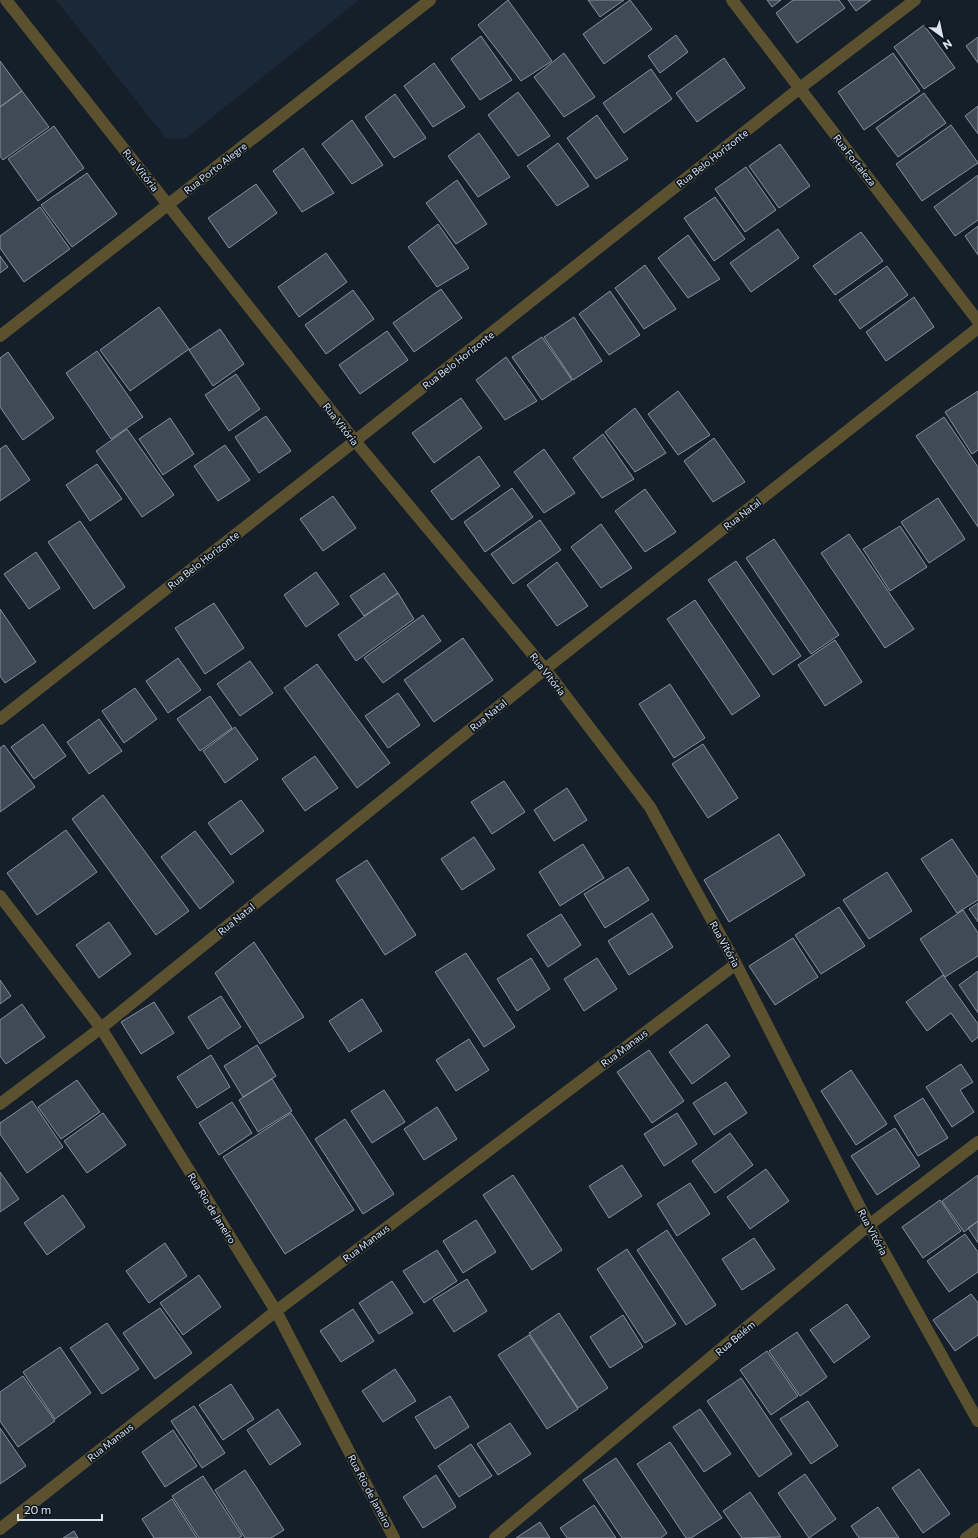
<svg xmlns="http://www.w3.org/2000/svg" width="978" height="1538" font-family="Commissioner,sans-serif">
<rect width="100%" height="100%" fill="#151f2a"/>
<path fill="#1a2838" d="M56,0H359L185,139L166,138Z"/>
<path fill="#3f4a56" stroke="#84919e" d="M508,0L552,61L521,81L478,25Z
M588,0H624L600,17Z
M630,0L652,29L604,64L583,34Z
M767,0H781L772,7Z
M793,0H839L845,8L797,43L776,13Z
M848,0H871L856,11Z
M924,25L955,68L924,89L894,47Z
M676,35L688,52L660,73L648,56Z
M481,36L512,80L480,100L451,59Z
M978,37V63L966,46Z
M564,53L595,97L564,117L534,77Z
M893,53L920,91L864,130L838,92Z
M724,58L745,88L697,122L676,93Z
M0,61L22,91L0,107Z
M434,63L465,107L433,127L404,86Z
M651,69L672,99L624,133L603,103Z
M22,91L49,127L3,160L0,156V107Z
M518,92L550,136L518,156L488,115Z
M924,93L946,123L898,157L876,128Z
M395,94L426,138L394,158L365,117Z
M978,106V134L965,116Z
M597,115L628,159L596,179L567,138Z
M352,120L383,165L352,184L322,144Z
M951,125L978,163L922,201L896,164Z
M54,126L84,168L38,201L8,159Z
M479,133L510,177L478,197L448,156Z
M558,143L589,186L557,206L527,166Z
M780,144L810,186L779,208L749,166Z
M303,148L334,193L302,212L273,171Z
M746,167L776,210L745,232L715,189Z
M87,173L117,214L72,247L41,205Z
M978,175V220L955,236L934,207Z
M457,180L487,224L456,244L426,203Z
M256,184L277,213L229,248L208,218Z
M715,197L745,239L714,261L684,218Z
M40,207L70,249L24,282L0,248V236Z
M438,224L469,268L437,287L408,247Z
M978,226V255L965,236Z
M778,229L799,258L751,292L730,263Z
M861,232L883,261L835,295L813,266Z
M688,235L720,279L688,298L658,258Z
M326,253L347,282L299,317L278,287Z
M0,256L8,267L0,273Z
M645,265L676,309L644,329L615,288Z
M887,266L908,295L860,329L839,300Z
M441,289L462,318L414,352L393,323Z
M353,290L374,319L326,354L305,325Z
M610,291L640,335L609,355L579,314Z
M914,297L934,327L886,361L866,332Z
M159,307L189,349L130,391L100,350Z
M574,317L602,361L573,380L544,337Z
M220,329L244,364L213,386L189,350Z
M387,331L408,360L360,394L339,365Z
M542,337L572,380L542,400L512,357Z
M97,351L143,417L111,439L66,373Z
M8,352L54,418L23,440L0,407V358Z
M506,357L537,401L505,420L476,380Z
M236,374L260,409L229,431L205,395Z
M678,391L710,435L678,455L648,414Z
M978,391V450L972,454L945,412Z
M461,398L482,428L434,463L412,433Z
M635,408L666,453L635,472L605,432Z
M266,416L291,451L259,473L235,437Z
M944,417L978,467V527L916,436Z
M170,418L194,454L163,475L139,439Z
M127,429L174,495L142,517L96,451Z
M603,434L634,479L602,498L573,458Z
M714,438L745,482L713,502L684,461Z
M6,445L30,480L0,501V449Z
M225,445L250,480L218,501L194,466Z
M544,449L575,493L544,513L514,472Z
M479,456L500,486L452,520L431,491Z
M97,464L122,499L90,521L66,485Z
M512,488L533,517L485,552L464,522Z
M645,489L676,532L645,552L615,511Z
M333,496L356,528L323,551L300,519Z
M938,498L965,539L929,563L901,522Z
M540,520L561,550L513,584L491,554Z
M80,521L125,587L94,609L48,542Z
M601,524L632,568L601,588L571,547Z
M900,526L927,567L890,591L863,549Z
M849,534L914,629L885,648L821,553Z
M774,539L839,635L811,654L746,558Z
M36,552L60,588L29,609L4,574Z
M736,561L801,656L773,675L708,580Z
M557,562L588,606L557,626L527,585Z
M316,572L339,604L306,627L284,595Z
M384,573L398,593L364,616L350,596Z
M398,593L414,619L356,661L338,635Z
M695,600L760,696L732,715L667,619Z
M214,603L244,648L205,674L175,628Z
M0,609L36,662L5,683L0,676Z
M423,615L441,641L383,683L364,658Z
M463,638L493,680L434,722L404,680Z
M835,640L862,682L825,706L798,665Z
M178,658L201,690L168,713L146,681Z
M250,661L273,693L240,716L217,684Z
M317,664L390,763L357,788L284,688Z
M670,684L705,738L674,758L639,704Z
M135,688L157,719L124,743L102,711Z
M398,693L420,725L388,748L365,716Z
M210,696L232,728L200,751L177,719Z
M99,719L122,751L89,774L67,742Z
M43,724L66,756L34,779L11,747Z
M235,727L258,759L225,783L203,751Z
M703,744L738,798L708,818L672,764Z
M4,745L35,787L0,812V748Z
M315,756L338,788L305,811L282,779Z
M504,781L525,812L492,834L471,802Z
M567,788L587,820L554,841L534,810Z
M103,795L189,911L156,935L72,819Z
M241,800L264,831L231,855L208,823Z
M66,830L97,872L37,915L7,873Z
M195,831L234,882L200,909L161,857Z
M779,834L805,875L729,922L704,880Z
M474,837L495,869L462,890L441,859Z
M952,839L978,878V900L957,913L921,859Z
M583,844L604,878L560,906L539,872Z
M367,860L416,935L385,955L336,880Z
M628,867L649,900L605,928L584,894Z
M887,872L912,911L869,939L843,900Z
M978,903V922L969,909Z
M839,907L865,946L821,974L795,935Z
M963,910L978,933V956L945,977L920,939Z
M652,913L673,947L629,975L608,941Z
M561,914L581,945L548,967L527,935Z
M109,922L131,954L99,978L76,945Z
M793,938L818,977L775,1005L749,966Z
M254,942L304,1017L260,1044L215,973Z
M466,953L515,1027L484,1047L435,972Z
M531,958L550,989L517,1011L497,979Z
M597,958L617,989L584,1011L564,979Z
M978,971V1013L959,985Z
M943,975L978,1024V1037L972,1042L951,1013L927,1031L906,1002Z
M0,980L11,996L0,1004Z
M221,996L241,1027L208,1049L188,1017Z
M362,999L382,1031L349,1052L329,1021Z
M154,1002L174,1033L141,1054L121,1022Z
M22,1004L45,1037L6,1064L0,1056V1020Z
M707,1024L730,1056L692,1084L669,1052Z
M469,1039L489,1070L456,1091L436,1060Z
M257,1045L276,1076L243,1097L224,1066Z
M649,1050L684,1101L652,1123L617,1072Z
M211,1055L230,1087L197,1108L177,1077Z
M961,1064L973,1082L960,1090L974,1112L952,1127L926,1087Z
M851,1070L887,1124L856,1145L821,1091Z
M272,1079L292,1111L258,1132L239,1100Z
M77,1080L100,1112L61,1139L38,1107Z
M726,1082L747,1113L714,1135L693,1103Z
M384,1090L405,1122L372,1143L351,1111Z
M923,1098L948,1138L918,1156L894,1116Z
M32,1101L63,1147L27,1173L0,1134V1123Z
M232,1102L252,1133L219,1155L199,1123Z
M437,1107L457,1139L424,1160L404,1129Z
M103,1113L126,1145L87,1173L64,1141Z
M291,1113L354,1210L285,1254L223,1157Z
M677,1113L697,1144L664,1166L644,1134Z
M345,1119L394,1194L363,1214L315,1139Z
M895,1128L920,1166L877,1195L851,1156Z
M730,1133L753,1165L715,1193L692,1161Z
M622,1165L642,1196L609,1218L589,1186Z
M766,1169L789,1201L750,1229L727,1197Z
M0,1172L19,1199L0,1212Z
M513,1175L562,1250L532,1270L483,1195Z
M978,1175V1221L964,1232L942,1201Z
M690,1183L710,1214L677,1236L657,1204Z
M63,1195L85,1227L47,1255L24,1223Z
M940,1200L961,1231L923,1258L902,1227Z
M476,1220L496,1252L463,1273L443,1241Z
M978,1221V1243L968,1228Z
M667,1230L716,1305L686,1325L637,1250Z
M965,1234L978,1252V1272L949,1292L927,1261Z
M754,1238L775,1269L742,1290L722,1259Z
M165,1243L187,1276L149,1303L126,1271Z
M627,1249L676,1324L645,1343L597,1269Z
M437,1250L457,1281L424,1303L403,1271Z
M199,1275L221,1307L183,1335L160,1303Z
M467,1279L487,1311L454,1332L433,1300Z
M392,1281L413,1313L379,1334L359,1303Z
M971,1294L978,1303V1335L955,1351L933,1320Z
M847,1304L870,1337L834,1363L810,1330Z
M160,1308L192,1353L155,1379L123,1333Z
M353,1309L374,1341L341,1362L320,1331Z
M559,1313L608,1388L578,1408L529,1333Z
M623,1315L643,1347L610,1368L590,1337Z
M107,1323L139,1369L102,1394L70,1348Z
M797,1332L827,1377L800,1396L769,1351Z
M529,1335L578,1409L547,1429L498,1355Z
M60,1347L91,1393L55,1419L23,1372Z
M767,1351L798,1396L771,1415L740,1370Z
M395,1369L416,1401L383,1422L362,1391Z
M23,1376L55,1421L18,1447L0,1421V1392Z
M741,1378L792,1454L759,1477L707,1401Z
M231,1384L254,1419L223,1440L199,1405Z
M450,1396L469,1427L435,1449L415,1417Z
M808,1401L838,1446L811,1464L780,1419Z
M194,1406L225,1453L202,1468L171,1421Z
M278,1409L301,1444L270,1465L247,1430Z
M700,1409L731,1454L704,1472L673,1427Z
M510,1423L531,1454L498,1475L477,1444Z
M0,1428L26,1466L0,1484Z
M173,1430L197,1466L165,1487L142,1452Z
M670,1442L722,1518L691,1538H686L637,1464Z
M471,1444L492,1476L459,1497L438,1466Z
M616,1458L667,1533L661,1538H622L583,1480Z
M919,1469L950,1514L923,1533L892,1488Z
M245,1470L284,1530L271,1538H245L215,1490Z
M805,1474L836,1519L809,1538L778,1493Z
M436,1475L456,1507L423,1528L403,1497Z
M203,1476L242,1536L239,1538H199L172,1496Z
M750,1492L781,1537L742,1538L723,1511Z
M172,1499L197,1538H154L142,1519Z
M594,1505L616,1538H567L560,1528Z
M878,1507L899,1538H859L851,1526Z
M540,1522L550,1538H516Z
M74,1531L78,1538H63Z"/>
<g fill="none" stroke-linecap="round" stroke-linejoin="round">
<path stroke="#5c512f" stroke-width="12" d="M6,0L355,441L545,669L650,807L736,964L869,1225L978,1421
M732,0L978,321
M0,336L430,0
M0,719L355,441L800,88L915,0
M0,896L101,1028L276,1311L394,1538
M0,1104L101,1028L545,669L978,328
M0,1529L276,1311L736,964
M495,1538L869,1225L978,1142
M966,1538L978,1529"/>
</g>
<g text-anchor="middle" stroke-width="3.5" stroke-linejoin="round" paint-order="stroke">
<g font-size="10" fill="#dde3eb" stroke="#0c1620">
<text transform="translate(712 158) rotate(-38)" y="4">Rua Belo Horizonte</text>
<text transform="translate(855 160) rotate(52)" y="4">Rua Fortaleza</text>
<text transform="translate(215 168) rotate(-38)" y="4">Rua Porto Alegre</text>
<text transform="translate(141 170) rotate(52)" y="4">Rua Vitória</text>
<text transform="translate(458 360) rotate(-38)" y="4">Rua Belo Horizonte</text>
<text transform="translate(341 424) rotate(52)" y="4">Rua Vitória</text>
<text transform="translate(742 514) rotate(-38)" y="4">Rua Natal</text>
<text transform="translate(203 560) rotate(-38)" y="4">Rua Belo Horizonte</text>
<text transform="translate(548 674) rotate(52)" y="4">Rua Vitória</text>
<text transform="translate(488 715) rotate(-39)" y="4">Rua Natal</text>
<text transform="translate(236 919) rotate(-39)" y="4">Rua Natal</text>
<text transform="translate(725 944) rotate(61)" y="4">Rua Vitória</text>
<text transform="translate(624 1048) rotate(-37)" y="4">Rua Manaus</text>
<text transform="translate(212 1208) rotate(58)" y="4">Rua Rio de Janeiro</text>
<text transform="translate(873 1232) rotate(62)" y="4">Rua Vitória</text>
<text transform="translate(366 1243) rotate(-37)" y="4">Rua Manaus</text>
<text transform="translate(735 1338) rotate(-40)" y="4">Rua Belém</text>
<text transform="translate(110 1442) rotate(-38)" y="4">Rua Manaus</text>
<text transform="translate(370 1491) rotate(62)" y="4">Rua Rio de Janeiro</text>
</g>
</g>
<g transform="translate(942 36) rotate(147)" stroke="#0c1620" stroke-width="3" paint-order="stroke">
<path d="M0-3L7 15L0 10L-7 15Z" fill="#dde3eb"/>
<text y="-6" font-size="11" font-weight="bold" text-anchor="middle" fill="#dde3eb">N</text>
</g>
<path d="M18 1514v6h84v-6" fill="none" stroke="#dde3eb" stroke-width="2"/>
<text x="24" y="1514" font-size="12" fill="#dde3eb" stroke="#0c1620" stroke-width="3" paint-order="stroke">20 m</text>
</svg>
